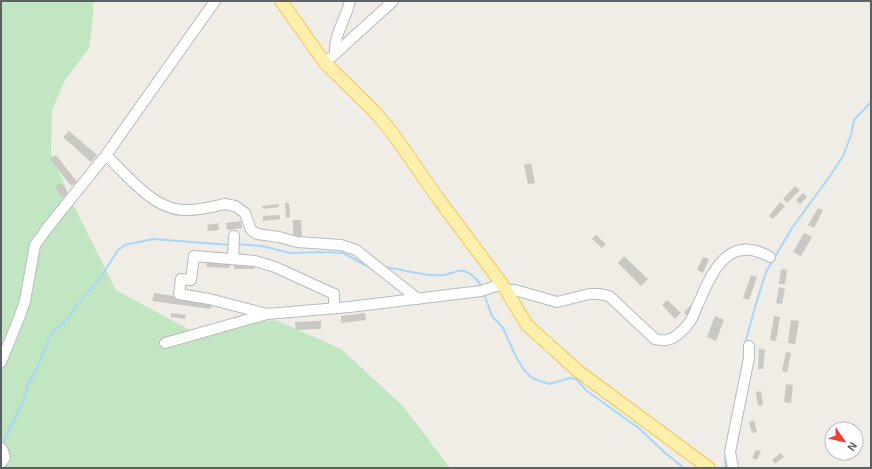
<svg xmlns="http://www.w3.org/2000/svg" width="872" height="469" font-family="'Exo 2',sans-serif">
<rect width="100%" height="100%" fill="#efede5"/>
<path fill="#c2e6c2" d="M1,1H93V16L89,48L64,82L52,110L51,153L72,202L116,290L190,330L276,320L341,349L403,406L450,468H1Z"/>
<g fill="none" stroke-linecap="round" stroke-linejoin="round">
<path stroke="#a6d7fd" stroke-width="2" d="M236,244L262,246L290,253L324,252L343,253L365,265L369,266
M384,267C404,269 423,277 443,275C450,275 456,269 464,271C473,274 478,281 483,288
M484,294L492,316L503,328L516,357L524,370L532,378L549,384L570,378L576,379L587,391L640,429L664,452L684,468
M745,344L755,307L766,272L792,228L830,176L843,156L851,135L854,120L871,102
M3,442L22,404L28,385L41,360L49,338L53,332L65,321L87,293L99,280L118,250L125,245L153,239L230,245
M726,455L725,460L726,468"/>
</g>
<path fill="#cac8c2" d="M69,131L97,155L91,162L63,137Z
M56,155L77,182L71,186L50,159Z
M531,163L535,183L528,184L524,165Z
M61,183L68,193L62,197L55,187Z
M795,186L800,190L787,203L783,199Z
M803,193L807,197L800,204L796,200Z
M780,202L785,206L773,219L769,216Z
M285,203H289L290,217L286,218Z
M279,204V207L263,209L262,206Z
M818,208L823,210L814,228L808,225Z
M280,215V219L263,221V216Z
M293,220H301L302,237H293Z
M241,221L242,228L227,230L226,223Z
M218,223L219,230L208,231L207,225Z
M804,233L812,237L801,256L793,252Z
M596,235L606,244L602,248L592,239Z
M624,256L648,279L641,286L618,263Z
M703,257L709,259L703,273L697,270Z
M207,262L230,263V268L206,267Z
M234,263L254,264V269H234Z
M781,269L787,270L785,284H779Z
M751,275L757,277L749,300L743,298Z
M779,287L785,289L782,304L776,303Z
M154,293L212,302L211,309L152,301Z
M667,300L681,313L675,319L662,305Z
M691,305L694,309L687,316L684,312Z
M171,313L186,315L185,319L171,317Z
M365,313L366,320L341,323V316Z
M715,316L724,320L716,341L707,337Z
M774,316L780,317L776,341L770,340Z
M791,320L799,321L795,344L788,343Z
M321,321V329L296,330L295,322Z
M759,349L765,350L763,369H758Z
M786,352L791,353L787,372L782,371Z
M786,384L793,385L791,403L784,402Z
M761,391L763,405L758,406L756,392Z
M754,420L757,432L752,433L749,422Z
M756,450L761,451L757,460L752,458Z
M781,453L784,457L775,464L772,460Z"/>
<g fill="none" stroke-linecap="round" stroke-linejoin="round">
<defs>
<path id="minor" d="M335,53C334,34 346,19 350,1
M325,63L393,1
M106,155C126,174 152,208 182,210C196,211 211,207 225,204L235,206L245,213L251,230L257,234L279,237L297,242L341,245L356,250L418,299
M233,259L234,236
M506,290H515L557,302L589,294H599L609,296L655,339C659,340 663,341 667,340C676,338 686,328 691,320C695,313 697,305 701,298C714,266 732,235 770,257
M267,314L209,299L179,294L181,279L191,280L194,256L255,261L275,267L334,294V308
M165,343L267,314L349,307L481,291L502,284
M1,362L19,318L25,301L35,245L48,227L106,155L215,1
M1,448L3,451L5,458L1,463
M733,468L730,452L749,358V346"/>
<path id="major" d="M281,1L325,63L374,111L391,131L440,201L502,284L527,325L578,371L709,468"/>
</defs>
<use href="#minor" stroke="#b7babf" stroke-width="12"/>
<use href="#major" stroke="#efc75e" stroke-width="14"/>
<use href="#minor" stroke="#fff" stroke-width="10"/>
<use href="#major" stroke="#fef0ab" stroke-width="12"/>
</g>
<rect width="872" height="469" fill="none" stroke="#5d6065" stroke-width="4"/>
<g transform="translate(844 441) rotate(124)"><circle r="19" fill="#ffffff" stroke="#bebfc1"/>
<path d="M0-3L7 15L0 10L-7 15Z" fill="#e64233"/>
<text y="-6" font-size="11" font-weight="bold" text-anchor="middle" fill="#5d6065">N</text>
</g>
</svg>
